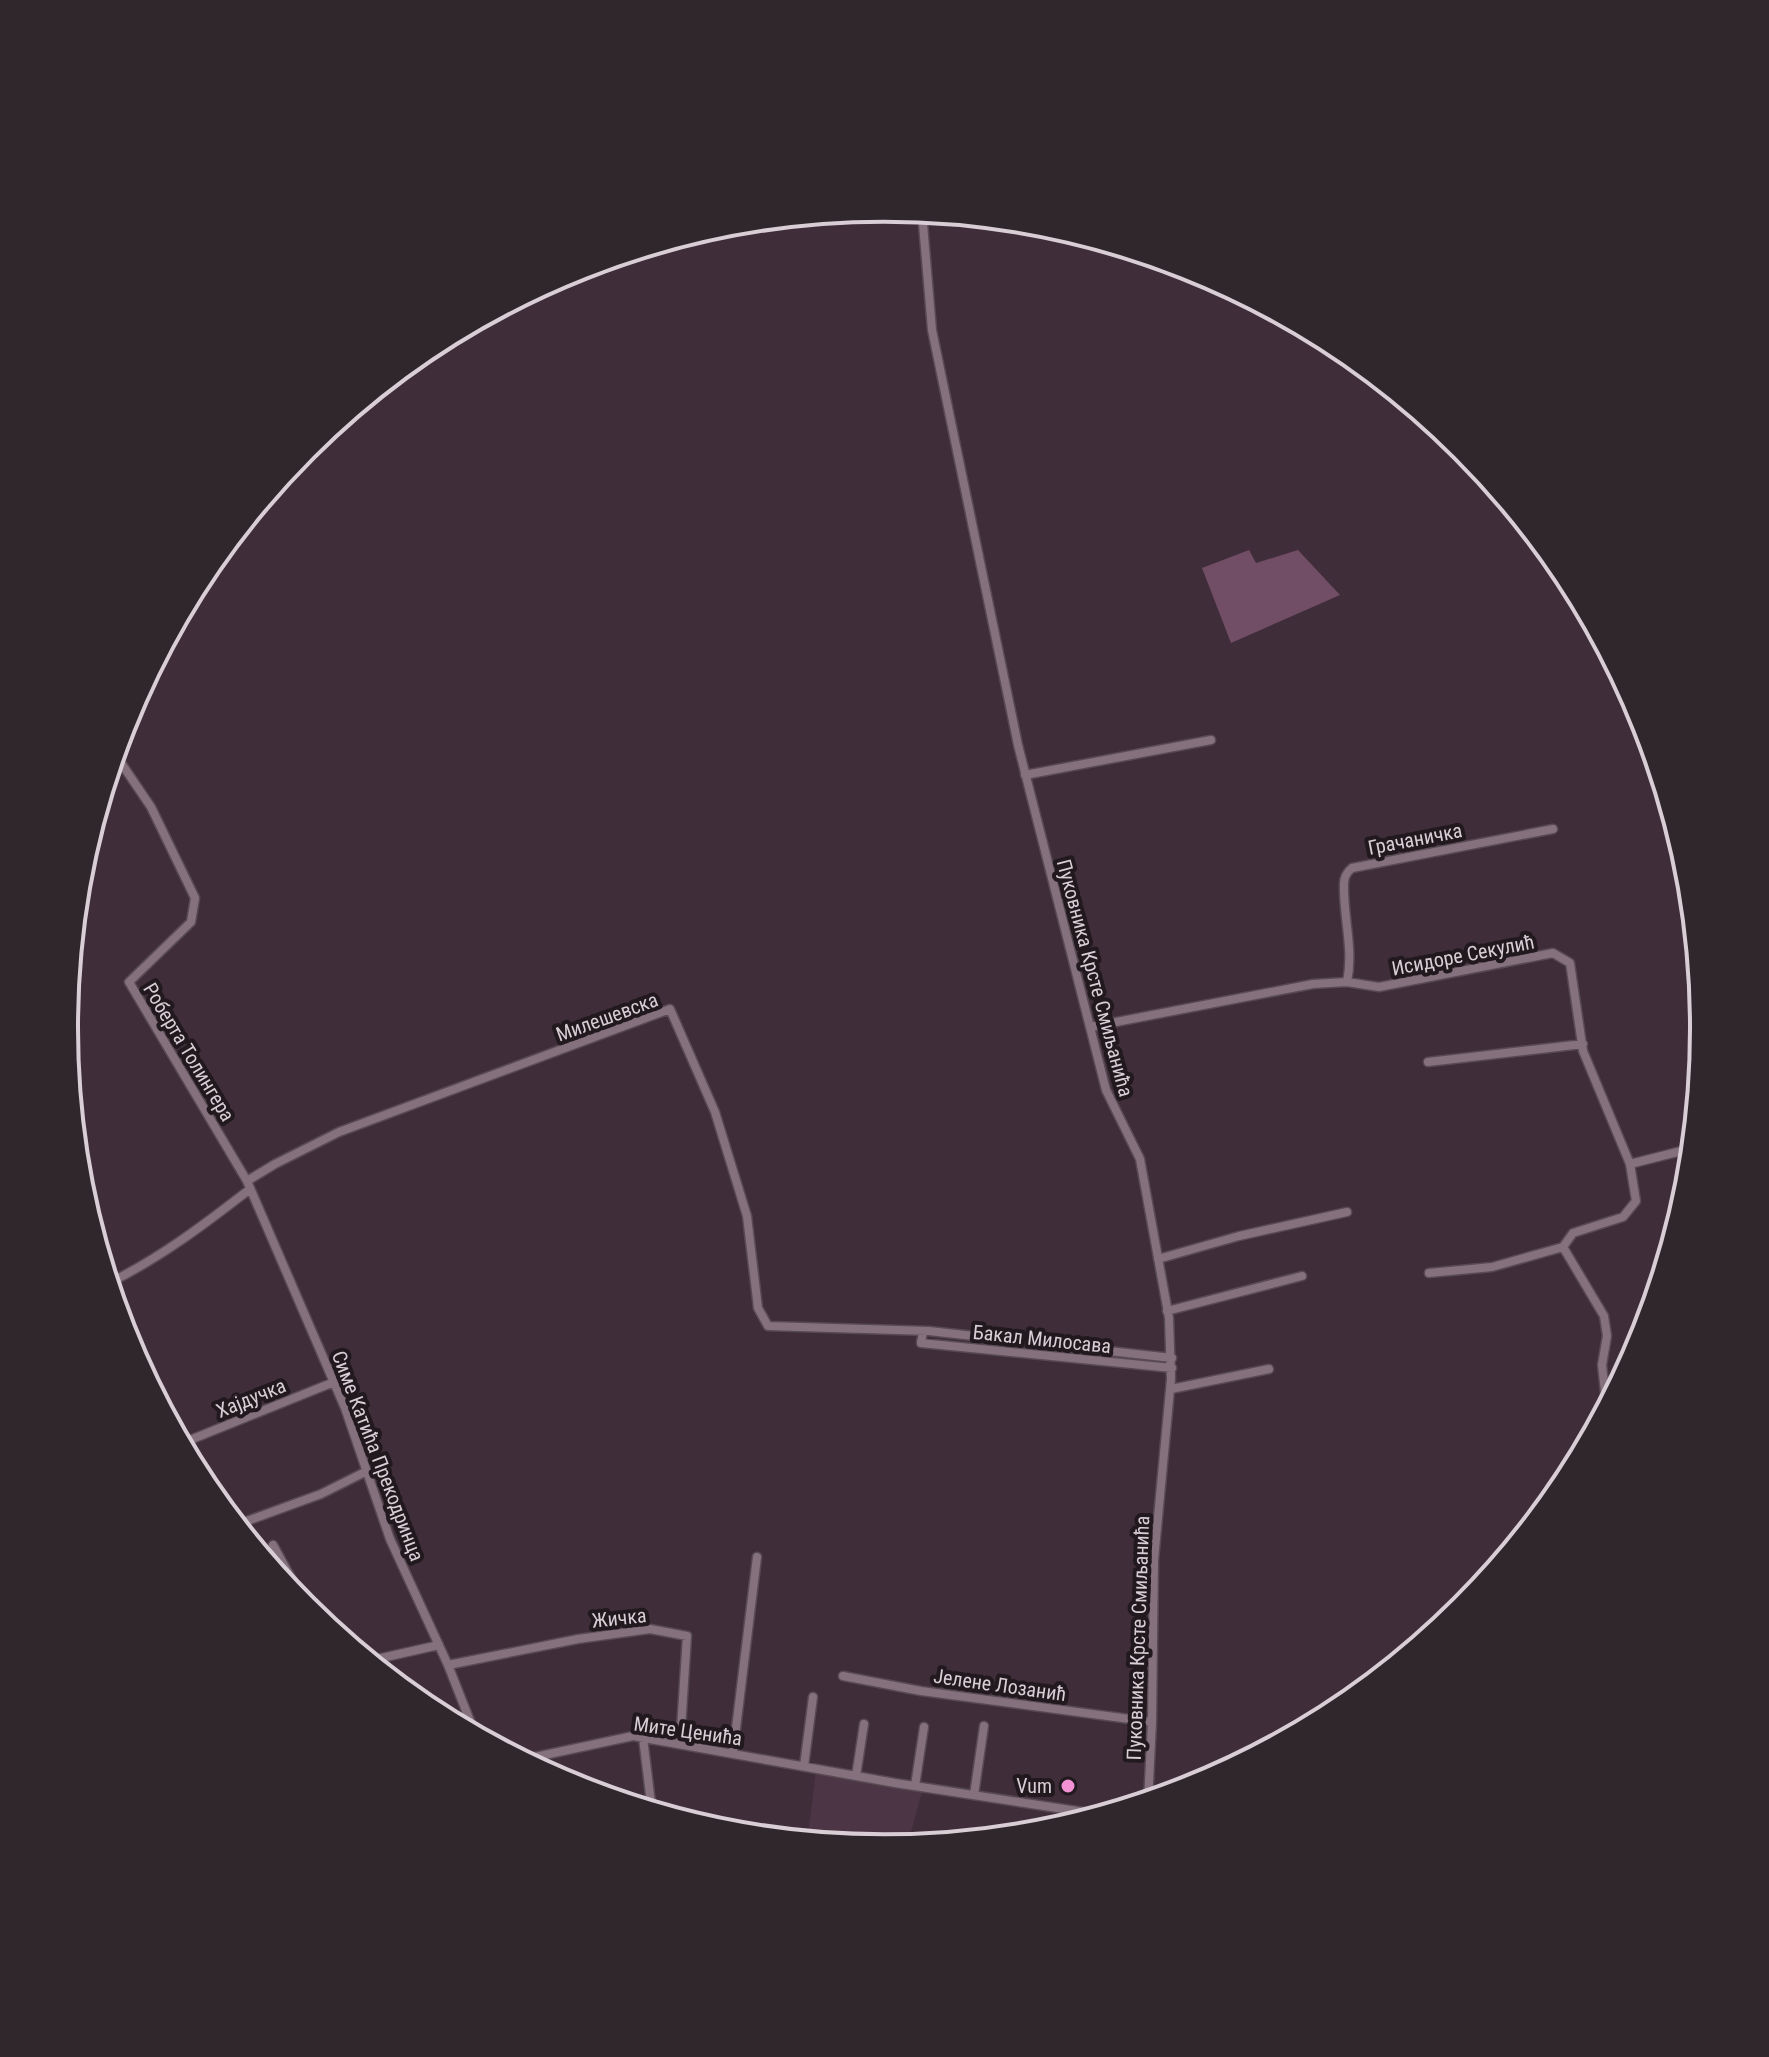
<svg xmlns="http://www.w3.org/2000/svg" width="1769" height="2057" font-family="'Roboto Condensed',sans-serif">
<rect width="100%" height="100%" fill="#3f2e39"/>
<path fill="#4c3544" d="M816,1770L923,1788L907,1847L884,1849L866,1847L808,1836Z"/>
<path fill="#724d66" d="M1249,550L1256,563L1298,550L1340,595L1231,643L1202,568Z"/>
<g fill="none" stroke-linecap="round" stroke-linejoin="round">
<defs>
<path id="minor" d="M922,212L932,330L1018,745L1106,1090L1140,1159L1169,1318L1171,1379L1154,1560L1152,1722L1148,1802
M115,754L151,807L195,898L191,922L129,982L247,1181L345,1408L390,1539L448,1665L476,1736
M1025,775L1211,740
M1347,982C1354,948 1343,918 1344,884C1344,877 1346,873 1352,868L1553,829
M1090,1027L1313,984L1347,982L1379,987L1553,953L1570,963L1583,1051L1630,1164L1636,1201L1623,1217L1573,1233L1563,1247L1604,1316L1607,1336L1602,1365L1607,1410
M1428,1062L1583,1044
M1630,1164L1693,1148
M247,1181L275,1164L339,1132L670,1009L715,1112L747,1216L758,1308L768,1326L929,1331L1172,1358
M1158,1259L1239,1236L1347,1212
M1429,1273L1492,1267L1563,1247
M109,1283C160,1258 205,1224 250,1189
M1167,1311L1302,1276
M923,1331L921,1343L1172,1368
M1171,1389L1269,1369
M180,1444L334,1382
M236,1525L321,1494L367,1471
M273,1545L310,1613
M368,1661L439,1645
M448,1665L578,1639L650,1629L687,1636L680,1744
M843,1676L921,1691L1152,1722
M643,1738L652,1811
M733,1753L757,1557
M521,1760L633,1736L895,1783L1103,1815
M804,1766L813,1697
M856,1776L864,1724
M915,1786L924,1727
M974,1795L984,1726"/>
</defs>
<use href="#minor" stroke="#584a53" stroke-width="11"/>
<use href="#minor" stroke="#85717d" stroke-width="8"/>
</g>
<circle fill="#f391d5" stroke="#21191e" stroke-width="3" cx="1068" cy="1786" r="8"/>
<g text-anchor="middle" stroke-width="8" stroke-linejoin="round" paint-order="stroke">
<g font-size="20" fill="#d9ced5" stroke="#21191e">
<text transform="translate(1415 839) rotate(-11)" y="7">Грачаничка</text>
<text transform="translate(1463 955) rotate(-11)" y="7">Исидоре Секулић</text>
<text transform="translate(1095 978) rotate(75)" y="7">Пуковника Крсте Смиљанића</text>
<text transform="translate(607 1017) rotate(-20)" y="7">Милешевска</text>
<text transform="translate(189 1052) rotate(59)" y="7">Роберта Толингера</text>
<text transform="translate(1042 1339) rotate(6)" y="7">Бакал Милосава</text>
<text transform="translate(251 1398) rotate(-22)" y="7">Хајдучка</text>
<text transform="translate(378 1456) rotate(69)" y="7">Симе Катића Прекодринца</text>
<text transform="translate(619 1618) rotate(-6)" y="7">Жичка</text>
<text transform="translate(1138 1638) rotate(-88)" y="7">Пуковника Крсте Смиљанића</text>
<text transform="translate(1000 1685) rotate(8)" y="7">Јелене Лозанић</text>
<text transform="translate(688 1731) rotate(8)" y="7">Мите Ценића</text>
</g>
<g font-size="20" fill="#d9ced5" stroke="#21191e" text-anchor="end">
<text x="1052" y="1793">Vum</text>
</g>
</g>
<path d="M0 0H1769V2057H0ZM78 1028a806 806 0 1 1 1612 0a806 806 0 1 1-1612 0Z" fill="#30272d" fill-rule="evenodd"/>
<path fill="none" stroke="#d9ced5" stroke-width="4" d="M78 1028a806 806 0 1 1 1612 0a806 806 0 1 1-1612 0Z"/>
</svg>
